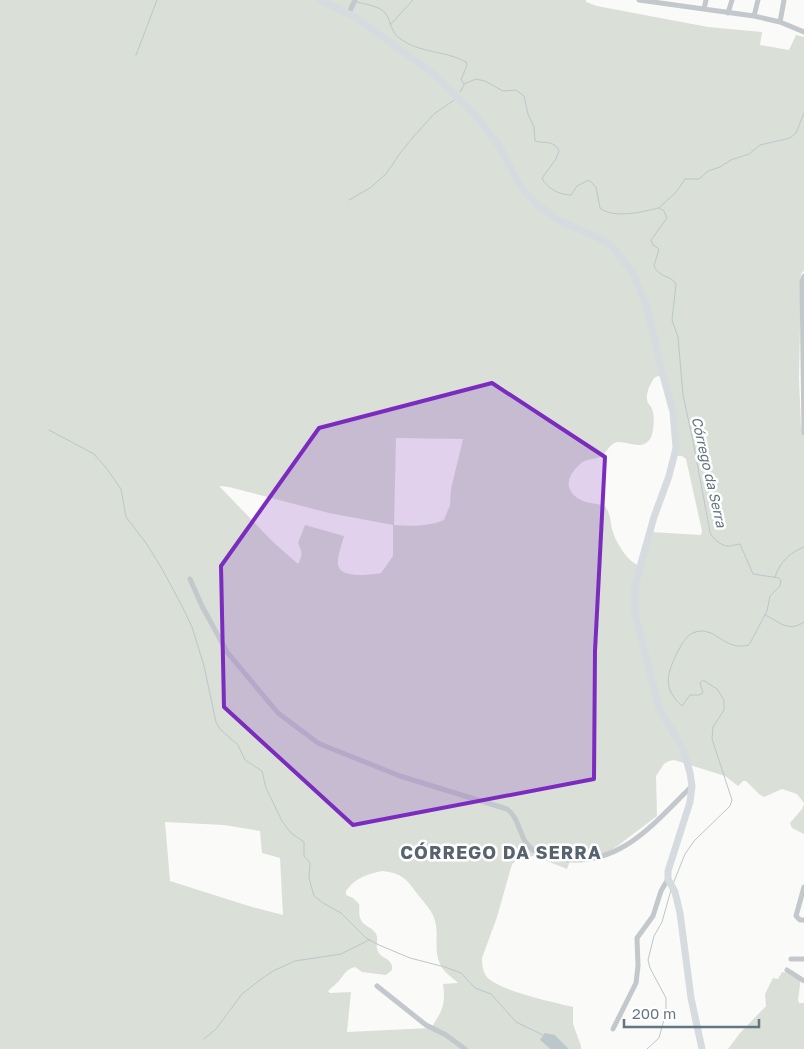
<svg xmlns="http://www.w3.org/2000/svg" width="804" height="1049" font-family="'Golos Text',sans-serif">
<rect width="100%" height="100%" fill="#fafaf8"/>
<path fill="#dadfd7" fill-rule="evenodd" d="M0,0H586V2L597,6L708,27L762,32L760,45L789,50L796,35L804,37V270L801,274L799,379L801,427L804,430V803L797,794L782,789L764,797L759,794L746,781H743L738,786L725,776L674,760L669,761L664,764L656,776L657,816L608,853L570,861L567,869L534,856L521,857L512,864L497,917L482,958C482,965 483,974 489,979C505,992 552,1002 573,1007V1024L581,1046V1049H569L555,1035L540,1040L550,1049H0ZM658,376L662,377L678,442L676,456H682L686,459L702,531L701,535L650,532L638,565C627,561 615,541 612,529C610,520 611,515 605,506C598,503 590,504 583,501C567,494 564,481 576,468C579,466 581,462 585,461C589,459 595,459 600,457C606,454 609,444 617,442C628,441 642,451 650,439C654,433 655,416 652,409C651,405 647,404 647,399C646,392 651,383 654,378ZM396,438L463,439L451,489L450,505L444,520C428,527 410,526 394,525ZM219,486L229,487L329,513L393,525V556L381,573C371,575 339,579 338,564C337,558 342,543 344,536L305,525L298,543C302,552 303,555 298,564L273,542ZM165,822L224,825L260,831L262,853L280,858L283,915L252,907L170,881ZM382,871C403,873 407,880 419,896C426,905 434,912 436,925C438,938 434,951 440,964C443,972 452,977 458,983L443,984C446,1005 442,1011 431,1028L347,1032L351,992L330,993L328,991C331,988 335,985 338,982C344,975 346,969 355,967L362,972L386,975L392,970V966C390,958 383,959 379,953C375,947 378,943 377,937C376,928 364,927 361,920C358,915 360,909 359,904L353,898L346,895V891C355,878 367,874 382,871Z
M804,804V834L792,828L790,823L802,809Z
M782,972L793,973L801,977L798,1000L799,1003H804V1049H728L740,1033L766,1006L765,994L773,978L778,979Z"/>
<path fill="#bbc7cb" d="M545,1033L555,1035L569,1049H550L540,1040Z"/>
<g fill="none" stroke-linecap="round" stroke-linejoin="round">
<path stroke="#bbc7cb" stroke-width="1" d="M357,2C366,5 379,5 386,14C391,21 391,32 399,38C421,54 444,50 466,62L467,65L461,80L464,84
M390,25L413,0
M136,55L157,0
M464,84L476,79L485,81L503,91L516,90L524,96L528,114L534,127L535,141C544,144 553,139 559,151L556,159L542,178C547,188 559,195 571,195L577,186L589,180L596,187L600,208C613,219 643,212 658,208
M460,92L464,85
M349,200L370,188L386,174L401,152L414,136L434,114L454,100
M659,208L664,211L667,218L651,240L653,245L659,249L654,266C659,278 671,275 676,284L672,320L678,337L683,395L693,441L710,532C712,538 720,545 727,546C731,547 736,544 740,544L753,574L779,578L781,581L780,586L770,596L767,611L749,645C726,651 719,631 701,631C687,632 683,642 677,653C667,674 662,688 682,706L690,695H699L703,693L700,683L703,680L717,689L724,700V710L713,727L712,739L732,800L730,806L694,841L685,854L673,884
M659,208L677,191L685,179H699L708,171L720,167L731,160L749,154L760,145L790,138L796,133L804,113
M49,430L94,454L107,469L121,489L126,517L146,543L161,567L182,606L192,627L204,666L216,722L220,729L238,745L245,760L262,771L266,788L282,821L291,833L304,842V856L310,863L309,878L314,896L323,903L341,913L366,938L379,945L410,958L445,967L461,973L475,988L491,994L516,1022L543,1035
M775,577C780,562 789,553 804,547
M765,615C780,622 788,633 804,622
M204,1039L216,1029L242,994L260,980L273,971L295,961L341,954L369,940
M647,1049L659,1038L666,1012V998L650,968L648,960L654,936L662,922L671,890"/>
<path stroke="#c3c8cc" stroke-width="5" d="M639,0L754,16L780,22L804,32
M704,9L706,0
M349,13L355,0
M728,13L732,0
M754,16L758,0
M780,22L784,0
M804,276L802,282L804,433
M190,579L202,606L227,652L278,713L318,743L325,746L400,776L507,809C521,819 519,841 533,850C542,856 552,858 562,859C620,868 655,822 692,786
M804,887L796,916L800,920H804
M791,959H804
M787,970L804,981
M377,986L426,1025L446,1035L465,1049
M613,1029L636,983L638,966L637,938L653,916L661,891L668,879"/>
<path stroke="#d6dbdf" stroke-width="7" d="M320,0L355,17L435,75L478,118L499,146L521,187L538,205L556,219L603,240L613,247L633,273L647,307L661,368L673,412L676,448L669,476L654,517L640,567L635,587V614L659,708L683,749L690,773L692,786L690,802L668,871V879L675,892L680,913L691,998L702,1049"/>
</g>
<path fill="#7b2cbf" fill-opacity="0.2" stroke="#7b2cbf" stroke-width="4" stroke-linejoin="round" d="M492,383L605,457L595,651L594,779L353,825L224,707L221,566L319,428Z"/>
<g text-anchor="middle" stroke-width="5" stroke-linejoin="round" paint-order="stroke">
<g font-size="14" font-style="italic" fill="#60757c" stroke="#fff">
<text transform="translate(709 472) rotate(77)" y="5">Córrego da Serra</text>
</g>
<g font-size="18" font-weight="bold" letter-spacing="1" fill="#57646e" stroke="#fff">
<text x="501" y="859">CÓRREGO DA SERRA</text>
</g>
</g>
<path d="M624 1019v8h135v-8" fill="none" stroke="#657683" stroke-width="2.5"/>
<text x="632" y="1019" font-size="15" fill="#657683" stroke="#ffffff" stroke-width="4" paint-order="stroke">200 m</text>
</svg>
